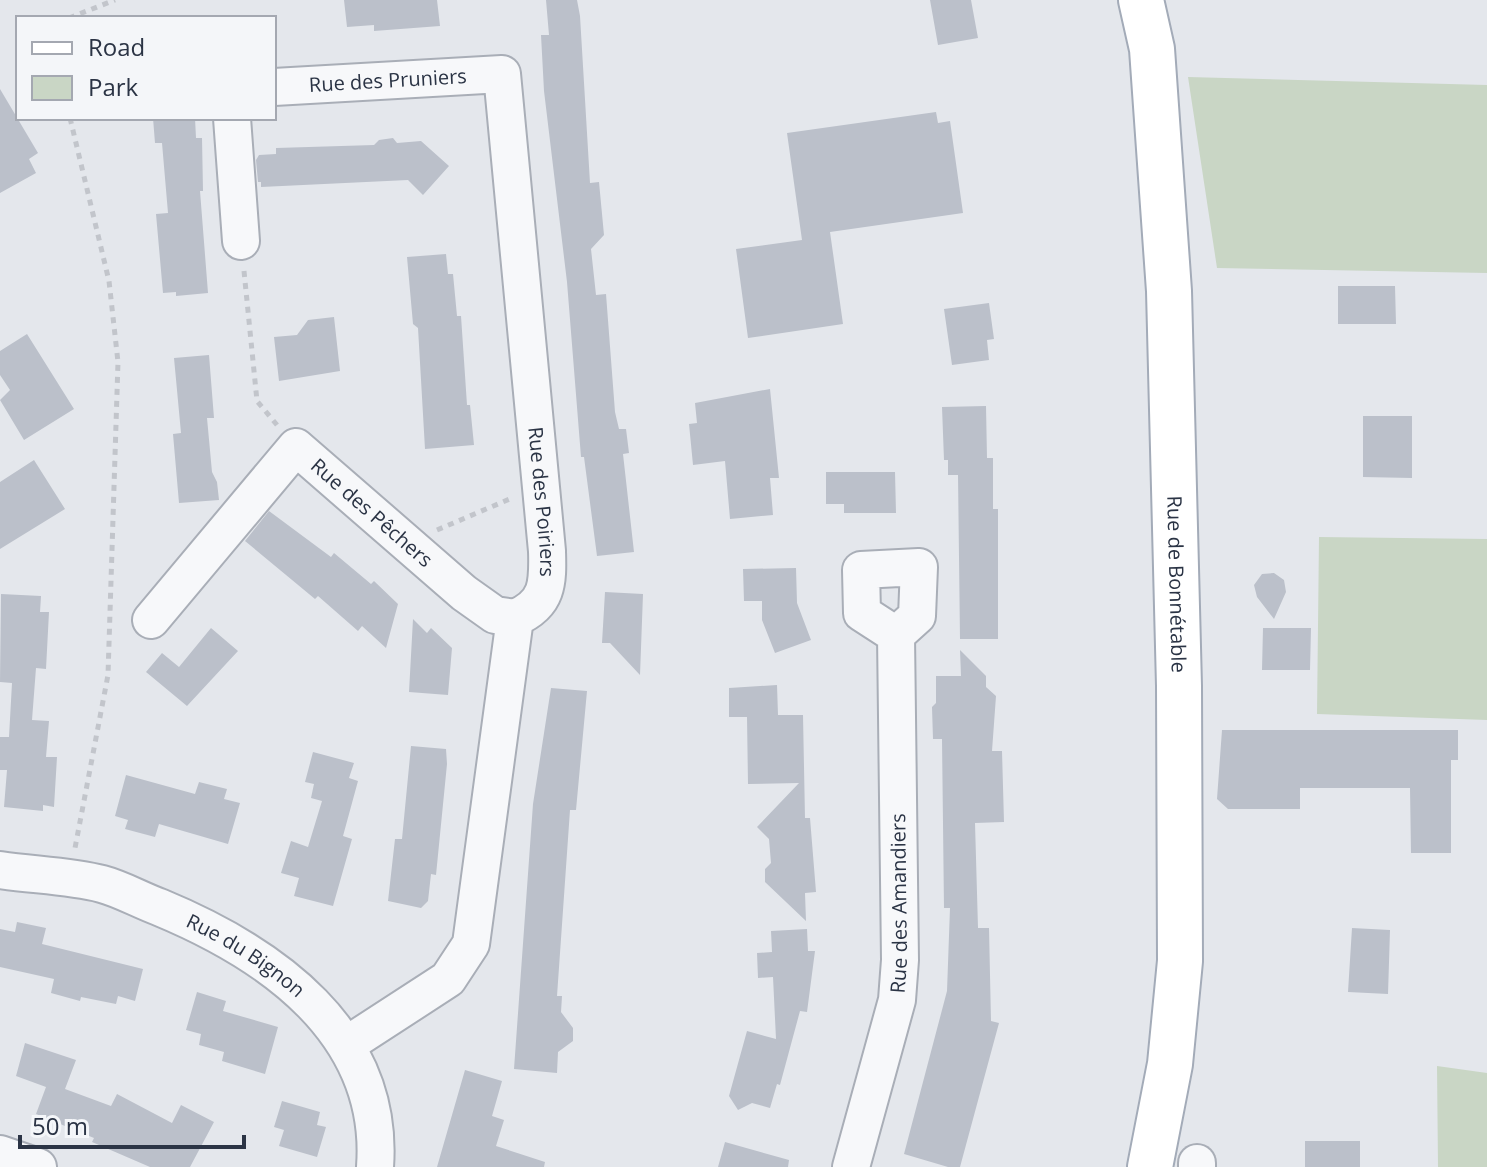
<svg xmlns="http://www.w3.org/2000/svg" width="1487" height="1167" font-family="'Open Sans',sans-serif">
<rect width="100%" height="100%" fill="#e4e7ec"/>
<path fill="#c9d6c5" d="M1188,77L1487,85V273L1217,268Z
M1319,537L1487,539V720L1317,714Z
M1437,1066L1487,1073V1167H1438Z"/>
<path fill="#bbc0ca" d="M344,0H437L440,26L374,31V25L347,27Z
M546,0H577L580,16L590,183L599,182L604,235L591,249L596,295L606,294L615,412L619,429H626L629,453L623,454L634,552L597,556L584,457H581L567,282L544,91L541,35H549Z
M930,0H971L978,38L938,45Z
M0,89L38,153L29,159L36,173L0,193Z
M936,112L938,123L950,121L963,213L830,232L843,324L748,338L736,249L802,240L787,133Z
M153,118H195L196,138H202L203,191H200L208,293L176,296V292L163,293L156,214L168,213L162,143H155Z
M393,138L397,143L421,141L449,166L423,195L408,180L261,187V182H258L256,160L259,155L276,154V148L374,145L379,140Z
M446,254L448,274H453L457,316H461L467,405H470L474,445L425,449L418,328L413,324L407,257Z
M1338,286H1395L1396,324H1338Z
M989,303L994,339L987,340L989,360L952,365L944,309Z
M334,317L340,371L279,381L274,337L297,335L308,320Z
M27,334L74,409L24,440L0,400L10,390L0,375V351Z
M209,355L214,418H207L212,472L217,482L219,500L179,503L173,434L181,433L174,358Z
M770,389L779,478H770L773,515L730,519L725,461L693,465L689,424L697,423L695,403Z
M986,406L987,458H993V509H998V639H960L958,475H948V460H944L942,407Z
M1363,416H1412V478L1363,477Z
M34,460L65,509L0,549V482Z
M826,472H895L896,513H844V504H826Z
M269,511L331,557L334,553L371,584L374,581L398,604L386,648L362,626L358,631L318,596L315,599L245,541Z
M796,568L797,603L811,640L775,653L762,620V601H744L743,569Z
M1274,573L1284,580L1286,592L1274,619L1257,597L1254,585L1262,574Z
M605,592L643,594L640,675L610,643H602Z
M1,594L41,596L40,612H49L46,669L36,668L32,720L49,721L46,757H57L54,807L43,805V811L4,807L7,770H0V737H9L12,683L0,682Z
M413,619L427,633L431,628L452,648L448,695L409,692Z
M211,628L238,651L187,706L146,672L162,653L179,667Z
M1263,628H1311L1310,670H1262Z
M960,650L986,676V687L996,696L992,751H1002L1004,822L975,823L978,928H989L991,1021L999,1023L960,1167H948L904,1154L947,991L950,908H944L942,739H933L932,707L936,703V676H961Z
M777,685L778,715H803L805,818H810L816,892L805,893L806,921L765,882V869L771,863L769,839L757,827L799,783L748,784L747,717H729V688Z
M551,688L587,691L576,810H570L557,996H562L561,1012L573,1028V1041L558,1052L557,1073L514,1069L533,804Z
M1222,730H1458V760H1451V853H1411L1410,788H1300V809H1228L1217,799Z
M411,746L446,749L447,764L436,875L431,874L428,901L421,908L388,901L395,839H402Z
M313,752L354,763L349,778L358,781L343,836L352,839L333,906L294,896L299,878L281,873L291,841L308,847L322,801L311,798L314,784L305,782Z
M126,775L195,794L199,782L227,789L224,799L240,803L228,844L159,824L155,837L125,829L128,820L115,816Z
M17,922L46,928L42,944L143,969L135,1001L118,996L116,1004L81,997L80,1001L51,993L54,979L0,967V929L15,932Z
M1352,928L1390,930L1388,994L1348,992Z
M807,929L808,951H815L807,1012L800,1011L780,1085L777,1084L770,1108L752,1103L738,1110L729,1096L747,1031L776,1039L773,977L758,978L757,953L772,952L771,931Z
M197,992L226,1001L223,1011L278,1027L265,1074L222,1061L224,1052L199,1045L201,1034L186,1030Z
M25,1043L76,1060L65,1089L111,1106L117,1094L172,1123L181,1105L214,1122L190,1167H150L92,1142L94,1138L36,1114L46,1087L16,1076Z
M465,1070L502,1081L492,1116L504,1120L496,1146L545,1162L544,1167H437Z
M282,1101L320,1112L317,1125L326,1127L317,1157L279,1146L284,1130L274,1127Z
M1305,1141H1360V1167H1305Z
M725,1142L789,1160L788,1167H718Z"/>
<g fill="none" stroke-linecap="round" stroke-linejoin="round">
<defs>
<g id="minor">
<path id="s1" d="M274,87L502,74L547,551C548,583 548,604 515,618L471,944L448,979L348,1044"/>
<path d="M232,118L241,241"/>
<path id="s2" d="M151,620L296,447L464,593L495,615L515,618"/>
<path id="s3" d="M0,870C33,875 70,876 102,884C121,889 140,900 159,907C270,953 385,1032 375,1167"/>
<path d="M0,1154L38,1167"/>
<path id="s4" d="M851,1167L897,1000L900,960L896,635L917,616L919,567L861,570L862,613L896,635"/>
<path d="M1197,1167V1163"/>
</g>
<g id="major">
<path id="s5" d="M1141,0L1152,49L1169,291L1179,686L1180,961L1170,1064L1150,1167"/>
</g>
</defs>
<use href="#minor" stroke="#a9aeb7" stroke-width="40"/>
<use href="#major" stroke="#a3abb8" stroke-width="48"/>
<path stroke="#c2c5cb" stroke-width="5" stroke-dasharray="6 6" stroke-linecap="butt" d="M69,18L115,0
M70,118L109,281L118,362L108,675L75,848
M244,271L257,401L277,425
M437,530L512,498"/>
<use href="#minor" stroke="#f7f8fa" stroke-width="36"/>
<use href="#major" stroke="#fff" stroke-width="44"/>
</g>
<g text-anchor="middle" stroke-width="6" stroke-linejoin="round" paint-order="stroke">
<g font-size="20" fill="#2b3445" stroke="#f4f6f9">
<text dy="7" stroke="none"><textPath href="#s1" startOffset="114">Rue des Pruniers</textPath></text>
<text dy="7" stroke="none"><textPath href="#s1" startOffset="658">Rue des Poiriers</textPath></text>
<text dy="7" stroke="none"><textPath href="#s2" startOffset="326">Rue des Pêchers</textPath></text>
<text dy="7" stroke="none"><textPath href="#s5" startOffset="586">Rue de Bonnétable</textPath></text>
<text dy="7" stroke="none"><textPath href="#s4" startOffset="270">Rue des Amandiers</textPath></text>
<text dy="7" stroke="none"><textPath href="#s3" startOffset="264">Rue du Bignon</textPath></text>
</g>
</g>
<rect x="16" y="16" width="260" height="104" fill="#f4f6f9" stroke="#a4a8b1" stroke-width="2"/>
<rect x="32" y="42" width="40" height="12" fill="#ffffff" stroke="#a4a8b1" stroke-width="2"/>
<text x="88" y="56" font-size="24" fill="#2b3445">Road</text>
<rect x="32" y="76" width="40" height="24" fill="#c9d6c5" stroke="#a4a8b1" stroke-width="2"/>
<text x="88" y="96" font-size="24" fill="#2b3445">Park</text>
<path d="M20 1135v12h224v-12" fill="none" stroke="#2b3445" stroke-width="4"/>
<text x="32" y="1135" font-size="24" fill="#2b3445" stroke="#f4f6f9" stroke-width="6" paint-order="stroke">50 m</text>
</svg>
